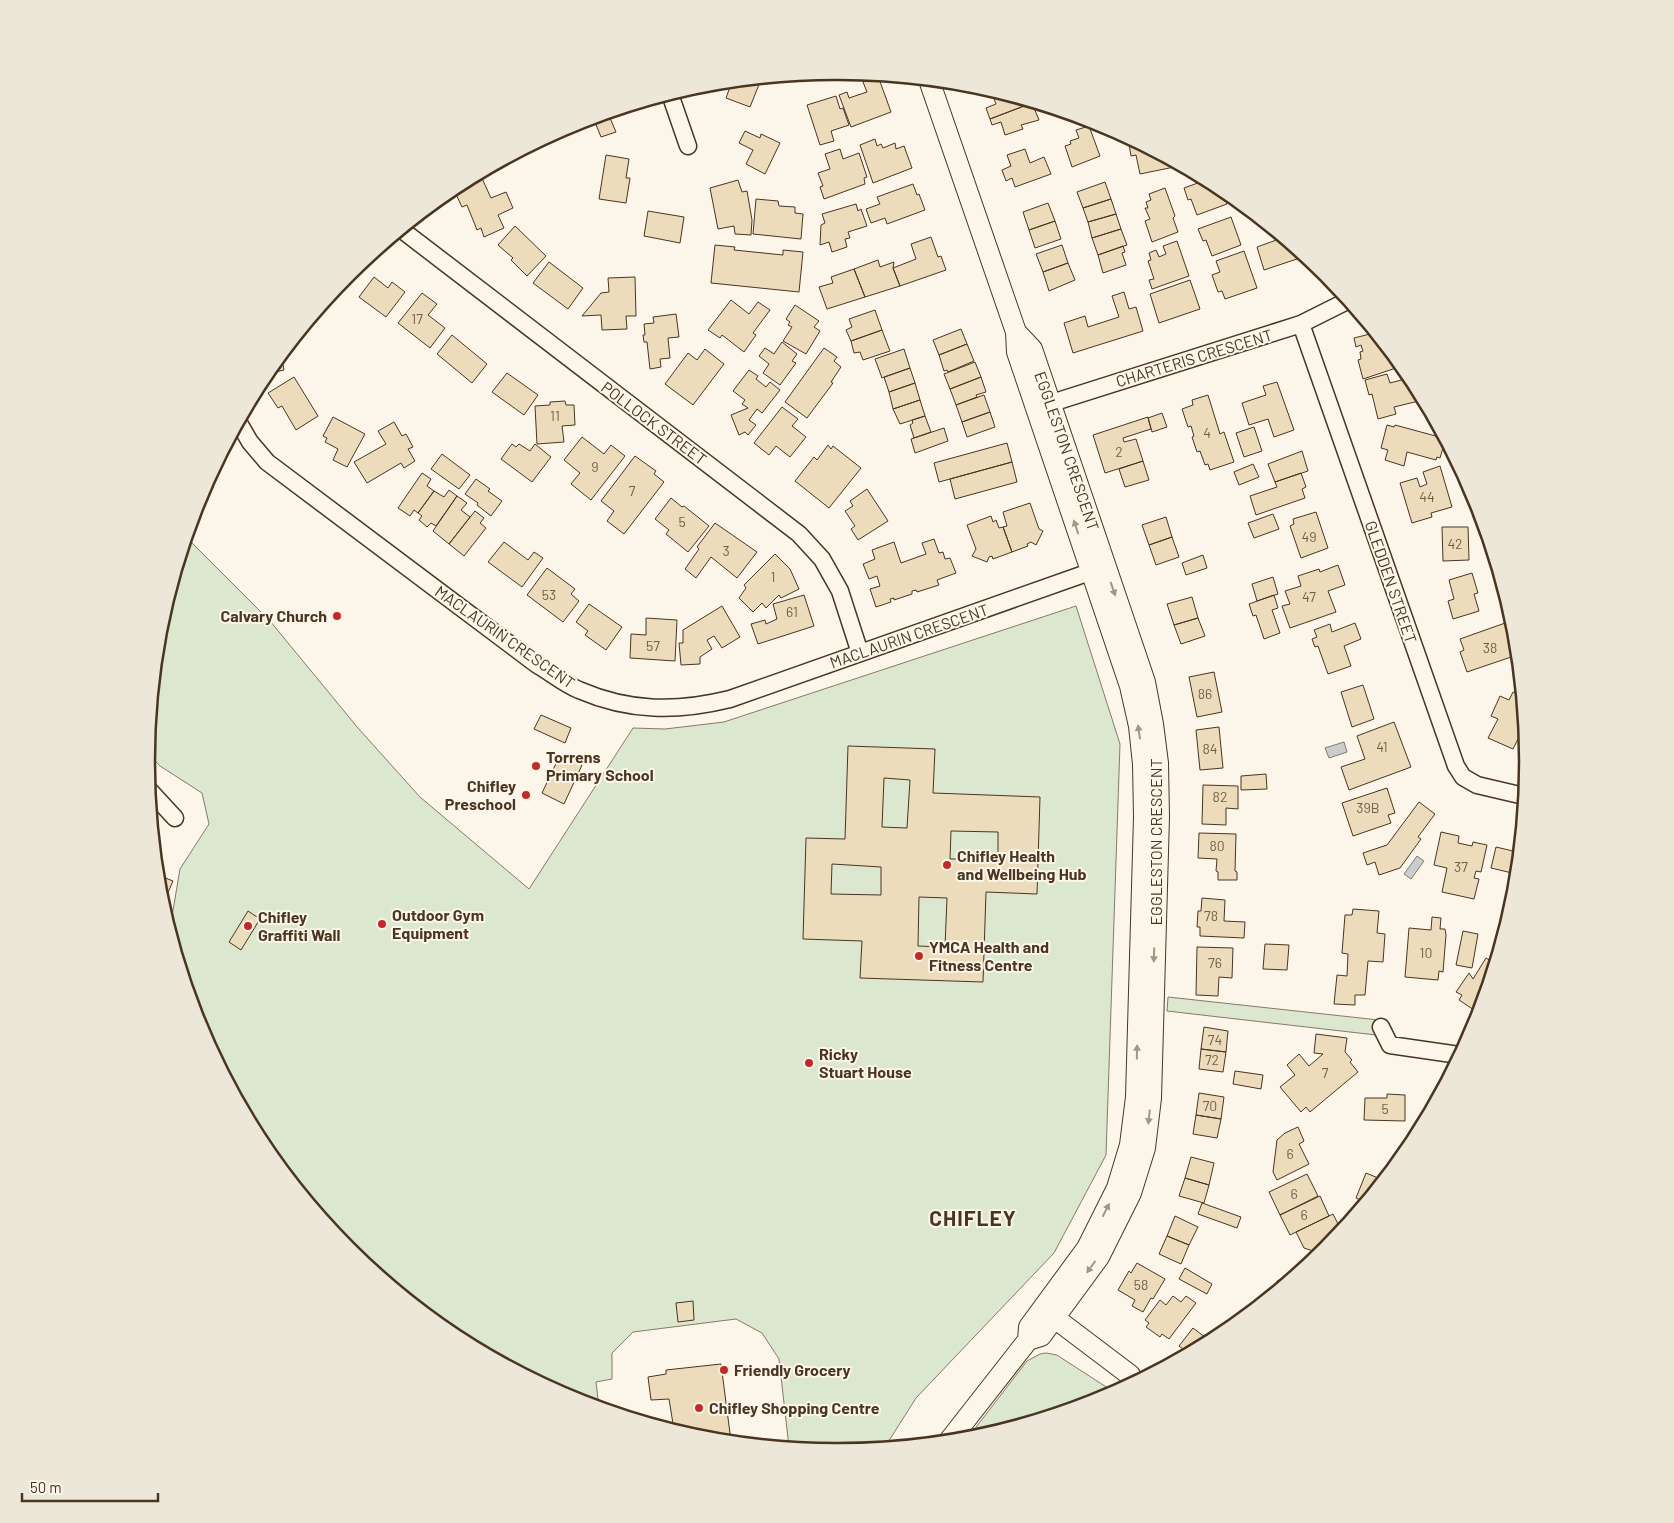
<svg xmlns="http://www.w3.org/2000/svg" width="1674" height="1523" font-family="Barlow,sans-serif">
<rect width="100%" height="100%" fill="#fbf6e9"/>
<path fill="#dce7d0" stroke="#887966" d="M187,538L270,621L358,728L420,797L529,889L633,728L665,729L724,722L1076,606L1120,744L1106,1155L1054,1253L916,1398L885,1447L837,1452L789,1447L779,1359L762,1333L736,1319L633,1332L612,1353V1379L596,1382L599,1407L573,1399L453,1335L349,1249L263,1145L199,1025L170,928L180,869L209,824L202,793L160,766L148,753L160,627Z
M1168,997L1388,1021L1381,1027L1376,1035L1167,1011Z
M1046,1353L1057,1355L1063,1359L1114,1392L1101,1399L967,1439L1027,1361L1040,1354Z"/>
<path fill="#c9cecd" stroke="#887966" d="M1344,742L1347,752L1329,758L1325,748Z
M1417,856L1424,861L1411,879L1404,874Z"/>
<path fill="#ecdcbc" stroke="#4a3520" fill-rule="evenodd" d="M878,76L891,112L851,127L839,95L847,92L849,98L867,92L863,82Z
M753,79L760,82L750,107L726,98L730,87L719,83Z
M997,92L1031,103H1032L990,119L986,108L996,104L992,94Z
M836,96L840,109L843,108L849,125L831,131L834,141L820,145L807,105Z
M1032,103L1039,120L1021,125L1023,129L1005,135L1001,122L992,125L990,119Z
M615,111L617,115L610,118L616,132L601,137L595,122L589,125L587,120Z
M1089,126L1100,156L1072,167L1065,146L1071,144L1070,141L1079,138L1076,130Z
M745,131L760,138L761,134L780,143L765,174L746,164L753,150L739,143Z
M1128,138L1179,166L1140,174L1136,155L1131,156Z
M875,139L877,146L881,144L883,148L895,143L896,149L904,146L912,168L873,183L860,145Z
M840,149L843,159L859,153L867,177L864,178L865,184L824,199L820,187L823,186L818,173L830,169L825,154Z
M1025,149L1030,163L1044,157L1051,174L1015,187L1012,178L1006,181L1002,170L1011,166L1007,155Z
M606,155L629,159L626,178H630L626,203L599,199Z
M480,174L491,198L506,192L513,208L498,215L504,228L484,237L481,228L477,230L467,205L462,207L453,188Z
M738,180L742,192L747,191L752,220L751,235L735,234L734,226L718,229L710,188Z
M1206,180L1222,189L1227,204L1197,215L1191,199L1188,200L1184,188Z
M1105,182L1111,199L1083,208L1077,192Z
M913,184L917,195L919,194L925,210L887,224L885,218L871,223L866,209L880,204L877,197Z
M1165,188L1175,216L1173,218L1178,232L1152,242L1145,221L1150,219L1145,208H1148L1146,202L1151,200L1149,194Z
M756,199L778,201L779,206L795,207V213L803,214L801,239L753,234Z
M1111,199L1116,214L1088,222L1083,208Z
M1048,203L1055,221L1029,230L1023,212Z
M856,204L858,211L861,209L867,226L848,232L850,238L845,239L847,247L832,252L829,242L820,245L821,225L825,223L822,214Z
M648,211L684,217L680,243L644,236Z
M1116,214L1121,229L1092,238L1088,222Z
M1231,217L1241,245L1212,256L1206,240L1203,241L1198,229Z
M1055,221L1061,239L1035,248L1029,230Z
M515,226L546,256L527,276L511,260L513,258L498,245Z
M1121,229L1127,245L1098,255L1092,238Z
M931,237L938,257L941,256L946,270L900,286L893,268L916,259L911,244Z
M1282,238L1302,254L1303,257L1264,270L1257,247Z
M1177,241L1189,276L1152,289L1149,280L1154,279L1148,261L1151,260L1149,253L1156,250L1159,257L1166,254L1163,246Z
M715,245L735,247L734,250L783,255V250L803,252L799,292L711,283Z
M1062,245L1068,263L1043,272L1036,254Z
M1123,246L1125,252L1122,253L1126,265L1103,273L1098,255Z
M1244,251L1257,288L1225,299L1222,291L1218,292L1212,275L1220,272L1216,261Z
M878,260L880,267L894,262L893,268L900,286L865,297L854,269Z
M549,262L583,288L568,309L533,283Z
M1068,263L1075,280L1049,291L1043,272Z
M854,269L865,297L827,309L819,287L833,283L831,277Z
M374,277L388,288L392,282L405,292L386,317L359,297Z
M635,277L636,316H626L627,329L602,330L601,315L582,316L601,293L609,292L608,278Z
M1190,280L1200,309L1159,323L1150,294Z
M1124,292L1129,309L1136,307L1143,331L1073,353L1064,323L1085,316L1088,327L1119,317L1112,296Z
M422,293L437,304L428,315L445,328L430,348L398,323Z
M731,300L749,314L758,302L770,310L753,333L756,335L744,352L722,335L720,338L708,330Z
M795,305L819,321L814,327L820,331L806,354L783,341L792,327L788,325L790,322L786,319Z
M875,310L882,330L851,341L846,330L852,327L849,319Z
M676,314L679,337L668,338L670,358L660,359L661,367L650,369L647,342H644L643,335H645L644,324L654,323L653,317Z
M961,329L967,344L939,355L933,340Z
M882,330L890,351L863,360L860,352L854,353L851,341Z
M1374,333L1398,362L1399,367L1363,379L1358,360L1361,359L1360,352L1363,351L1361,345L1356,347L1354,338Z
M452,335L487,364L472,383L437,354Z
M782,342L797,354L792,361L796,363L780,385L763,373L769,364L759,356L765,348L774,354Z
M967,344L974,361L948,372L947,370L944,371L939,355Z
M824,348L837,357L834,361L841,367L831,382L833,383L807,418L785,402Z
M705,349L724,364L693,405L665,384L688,353L697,360Z
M904,349L910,368L882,378L875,359Z
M281,356L284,370L267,374Z
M975,362L981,377L950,389L944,374Z
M910,368L915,383L889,392L884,377Z
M749,370L758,376L756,379L766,387L770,382L780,390L762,413L757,409L749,420L756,425L748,435L745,432L739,435L731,415L748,408L742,404L745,400L733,391Z
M507,373L538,395L524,415L492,392Z
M1387,374L1390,383L1409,378L1408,375L1423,400L1394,407L1396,414L1378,419L1372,394L1369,395L1365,380Z
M294,377L318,416L296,430L282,406L278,408L268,393Z
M981,377L986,392L976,395L977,397L956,405L950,389Z
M1277,382L1294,430L1274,437L1268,419L1249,425L1242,403L1266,395L1263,386Z
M915,383L920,400L893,409L889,392Z
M984,395L990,412L962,422L956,405Z
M1208,395L1220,434L1224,432L1234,462L1210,470L1208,464L1205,465L1200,451L1197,452L1192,437L1194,436L1191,426L1188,427L1182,409L1193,405L1192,400Z
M920,400L925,416L900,424L893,409Z
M565,401L566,405H574L575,425L562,426L564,442L537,444L535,406L550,405V402Z
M782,407L798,419L792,426L806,437L790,457L776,446L769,455L754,443Z
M990,412L995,427L967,437L962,422Z
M1162,413L1167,427L1152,432L1148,418Z
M925,416L931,432L914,438L910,425L913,423L912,420Z
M333,417L365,434L347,467L333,460L338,449L325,442L327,438L323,436Z
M1148,417L1151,429L1123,438L1124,442L1136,439L1143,461L1105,473L1093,435Z
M394,422L402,436L406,434L413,447L408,449L415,461L404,468L401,463L367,483L354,462L386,444L378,431Z
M1387,425L1394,427L1395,425L1443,438L1445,441L1440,458L1437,457L1436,460L1407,452L1404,466L1385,460L1388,450L1381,448Z
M1254,427L1262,451L1244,457L1236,433Z
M944,428L948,441L915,453L911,439Z
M582,437L604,454L611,445L625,456L591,500L571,484L580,473L564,460Z
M1007,443L1012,462L939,482L934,463Z
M512,444L516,447L519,444L530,451L535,444L551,457L532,482L501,459Z
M828,445L831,449L833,446L861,468L829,508L795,481L814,457L817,460Z
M1302,451L1308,471L1275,482L1268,464Z
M442,454L470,475L459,489L431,469Z
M635,456L656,471L654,474L664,482L624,534L607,521L614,511L601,501Z
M1143,461L1149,480L1125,487L1119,469Z
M1012,462L1017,482L955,499L950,479Z
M1253,464L1259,477L1239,485L1234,472Z
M1440,466L1452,507L1431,513L1432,517L1412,523L1400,483L1417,478L1420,487L1427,484L1423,472Z
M422,473L431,479L427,486L434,491L418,513L414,510L410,516L398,508Z
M1301,473L1306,487L1302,489L1305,498L1256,515L1250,496L1277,487L1275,482Z
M476,479L490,489L488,491L502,501L491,516L477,505L478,503L465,494Z
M867,489L888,521L858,540L851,529L855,526L845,511L853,506L850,501Z
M449,490L457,496L436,526L431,523L427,527L419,520L422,516L418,513L434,491L444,497Z
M457,496L467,503L461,510L470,517L449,544L433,531Z
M671,498L682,507L684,506L709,526L688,552L666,534L669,530L655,519Z
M1030,503L1039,529L1043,531L1036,545L1031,542L1027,544L1028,546L1012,552L1003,527L1007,526L1003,512Z
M475,511L484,518L480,523L486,528L464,556L449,544Z
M1316,512L1328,548L1301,558L1290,526L1294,524L1293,519Z
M1273,514L1279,529L1254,538L1248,523Z
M991,516L993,522L996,520L999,528L1003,527L1012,552L993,559L992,556L989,557L987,562L972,556L976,549L967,525Z
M1166,517L1172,537L1149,545L1142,525Z
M715,523L757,552L737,578L711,557L696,578L685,569L699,549L697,547Z
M1442,527H1468L1469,560L1443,561Z
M1172,537L1179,557L1156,565L1149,545Z
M934,539L939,553L943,552L945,559L950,558L956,573L937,580L939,585L917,592L916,590L912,591V594L894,600V598L890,599L891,602L876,607L870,589L880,586L877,576L869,579L863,564L875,559L872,550L894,542L901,563L926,554L922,543Z
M504,542L528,560L534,552L543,558L522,587L488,562Z
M775,554L790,569L799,589L781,598L779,595L766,608L762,603L753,612L739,598L746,588L744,585Z
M1203,555L1207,568L1186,575L1182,563Z
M1338,565L1345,585L1328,591L1336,612L1290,628L1282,606L1290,604L1285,591L1301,586L1298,576L1319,569L1320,572Z
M547,568L575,589L571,594L579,601L563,622L527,595Z
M1472,573L1478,593L1474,594L1479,611L1453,619L1448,601L1454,599L1449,580Z
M1273,577L1278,594L1257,601L1252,584Z
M804,595L814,626L758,644L751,624L765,620L766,624L777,619L773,604Z
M1274,595L1278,608L1272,610L1280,633L1264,639L1256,615L1253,616L1249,604Z
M1192,597L1198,618L1174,625L1167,604Z
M589,604L622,627L606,650L585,635L588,631L576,622Z
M722,606L740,637L722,648L714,636L707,640L712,649L700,657V664L681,665L679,643H683V630Z
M646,618L677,620L675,661L630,658L631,634L646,635Z
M1198,618L1205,636L1181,644L1174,625Z
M1508,622L1516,646L1517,655L1467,672L1460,652L1464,650L1460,639Z
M1355,623L1361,639L1344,646L1351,666L1328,674L1318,646L1315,647L1312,639L1317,637L1314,630L1330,624L1332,632Z
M1214,672L1222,712L1197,717L1189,677Z
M1363,685L1374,719L1352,727L1341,692Z
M1520,690L1524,727L1513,749L1488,738L1498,719L1491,716L1500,696L1509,700L1513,692L1518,694Z
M541,715L571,728L565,743L534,729Z
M1394,722L1411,767L1349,790L1341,767L1365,759L1357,736Z
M1219,727L1223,768L1200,770L1196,730Z
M848,746L935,749L933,793L1040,797L1037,894L986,892L983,982L860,978L862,941L803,939L806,838L845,839ZM884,778L910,780L907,828L882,827ZM951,831L998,832V859H950ZM832,864L881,867V895L831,894ZM919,897L947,898L945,947L918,946Z
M560,755L582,765L564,804L542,793Z
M1266,774L1267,789L1241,790V776Z
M1203,785L1238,786V809L1226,808V825L1202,824Z
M1387,788L1395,813L1388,815L1391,823L1353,836L1342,803Z
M1419,802L1435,814L1418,837L1421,839L1400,868L1379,875L1375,862L1367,865L1363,853L1387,845Z
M1441,832L1459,836L1458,843L1472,846L1473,842L1487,845L1481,872L1476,871L1474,878L1479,879L1474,899L1442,892L1447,868L1434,865Z
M1199,833L1236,834L1235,871L1237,872V880H1218V872L1216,871L1217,859L1198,858Z
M1496,847L1513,851L1514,847L1519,848L1512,901L1505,899L1512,873L1491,868Z
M158,875L173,881L163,904L160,896Z
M1202,898L1225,900L1224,921L1245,922L1244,938L1200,936V927H1197L1198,911H1201Z
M1353,909L1379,911L1377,933L1385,934L1383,962L1368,961L1365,995H1355V1005L1334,1004L1337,975L1347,976L1348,954L1342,953L1345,915H1352Z
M248,911L260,919L241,950L229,942Z
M1432,917L1441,918L1440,929H1445L1446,935L1443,972L1439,971L1438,980L1405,977L1409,928L1431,930Z
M1463,931L1478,934L1472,968L1456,965Z
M1265,944L1289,945L1287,970L1263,969Z
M1197,947L1233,948L1232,978L1219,977L1218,996L1196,995Z
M1486,958L1494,963L1480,1008L1477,1012L1459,1000L1462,995L1456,992L1469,973L1473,979Z
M1204,1027L1228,1031L1226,1052L1201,1049Z
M1316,1034L1347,1038L1345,1052L1352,1060L1350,1062L1358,1072L1310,1112L1306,1107L1301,1112L1280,1087L1295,1075L1287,1065L1299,1054L1309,1066L1323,1054L1314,1053Z
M1201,1049L1226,1052L1223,1072L1199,1069Z
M1235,1071L1263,1075L1261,1089L1233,1084Z
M1199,1093L1224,1097L1221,1119L1196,1115Z
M1387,1094L1405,1095V1121L1364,1120L1365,1098H1387Z
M1196,1115L1221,1119L1217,1138L1193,1134Z
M1298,1127L1304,1141L1299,1144L1309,1164L1277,1180L1273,1172L1277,1140L1285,1133Z
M1191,1157L1214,1163L1209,1185L1185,1178Z
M1366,1173L1383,1180L1364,1202L1356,1198Z
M1307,1174L1318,1196L1280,1215L1269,1192Z
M1185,1178L1209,1185L1204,1203L1179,1196Z
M1320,1196L1329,1216L1290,1235L1280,1215Z
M1202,1203L1241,1217L1237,1228L1198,1214Z
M1333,1214L1339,1226L1336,1227L1339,1233L1325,1250L1319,1253L1304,1248L1296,1232Z
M1175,1216L1198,1227L1189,1245L1167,1236Z
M1167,1236L1189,1245L1181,1264L1159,1254Z
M1137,1263L1165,1279L1153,1299L1151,1298L1143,1312L1132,1306L1135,1300L1118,1290L1129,1271L1131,1273Z
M1185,1268L1212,1284L1207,1294L1179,1279Z
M1298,1270L1299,1271L1280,1287L1277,1281Z
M1173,1296L1181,1302L1186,1296L1196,1303L1169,1339L1162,1334L1160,1337L1146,1327L1149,1323L1145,1320L1160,1300L1166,1305Z
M693,1301L694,1320L678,1322L676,1303Z
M1193,1328L1210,1341L1188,1353L1179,1346Z
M721,1364L731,1441L702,1438L674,1430L669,1399L651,1400L648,1377L666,1374V1370Z"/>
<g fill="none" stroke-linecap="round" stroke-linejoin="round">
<defs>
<path id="minor" d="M670,94L688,146
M402,230L799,534L822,559L840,591L860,653
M1301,324L1456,766L1463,777L1477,785L1524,796
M1039,407L1301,324L1347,301
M239,423L250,442L267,462L536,664C550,672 564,684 579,690C630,712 677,712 730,699L1101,568
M150,791L175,818
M1381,1027L1390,1045L1459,1055"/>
<path id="tertiary" d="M929,80L1006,303L1016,332L1017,352L1130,686L1139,726L1143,764L1144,817L1136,1097L1130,1145L1117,1188L1087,1248L1029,1327L1028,1340L949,1441
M1016,332L1032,349L1145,682L1153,724L1158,763L1159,817L1151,1098L1145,1148L1131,1193L1099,1257L1041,1336L1028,1340
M1044,1310L1130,1375L1132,1382"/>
</defs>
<use href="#minor" stroke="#4a3520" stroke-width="19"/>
<use href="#tertiary" stroke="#4a3520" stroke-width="22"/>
<use href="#minor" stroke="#fbf6e9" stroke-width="16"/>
<use href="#tertiary" stroke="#fbf6e9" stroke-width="20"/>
</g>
<defs><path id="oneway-solid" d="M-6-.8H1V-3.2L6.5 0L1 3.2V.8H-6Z" transform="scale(1.25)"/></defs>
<g fill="#a29684">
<use href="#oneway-solid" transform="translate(1076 527) rotate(-108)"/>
<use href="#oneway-solid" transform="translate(1113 589) rotate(71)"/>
<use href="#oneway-solid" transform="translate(1139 732) rotate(-98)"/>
<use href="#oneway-solid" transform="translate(1154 955) rotate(92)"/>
<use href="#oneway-solid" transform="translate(1137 1052) rotate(-89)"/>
<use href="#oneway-solid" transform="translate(1149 1117) rotate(96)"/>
<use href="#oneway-solid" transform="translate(1106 1210) rotate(-63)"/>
<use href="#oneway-solid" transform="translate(1091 1267) rotate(126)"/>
</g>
<g fill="#c62828" stroke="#fbf6e9" stroke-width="2">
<circle cx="337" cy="616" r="5"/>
<circle cx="536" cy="766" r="5"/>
<circle cx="526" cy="795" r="5"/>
<circle cx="947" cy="865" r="5"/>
<circle cx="382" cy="924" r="5"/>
<circle cx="248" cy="926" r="5"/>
<circle cx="919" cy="956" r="5"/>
<circle cx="809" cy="1063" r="5"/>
<circle cx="724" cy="1370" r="5"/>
<circle cx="699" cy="1408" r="5"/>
</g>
<g text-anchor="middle" stroke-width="4" stroke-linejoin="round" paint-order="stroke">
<g font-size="14" fill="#725f47">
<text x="417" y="324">17</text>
<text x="555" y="421">11</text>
<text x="1207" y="438">4</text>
<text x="1119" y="457">2</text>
<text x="595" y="472">9</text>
<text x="632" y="496">7</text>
<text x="1427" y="502">44</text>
<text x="682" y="527">5</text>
<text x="1309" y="542">49</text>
<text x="1455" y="549">42</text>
<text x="726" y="556">3</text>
<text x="773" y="582">1</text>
<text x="549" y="600">53</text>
<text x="1309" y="602">47</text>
<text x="792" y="617">61</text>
<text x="653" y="651">57</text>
<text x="1490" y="653">38</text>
<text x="1205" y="699">86</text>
<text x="1382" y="752">41</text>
<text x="1210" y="754">84</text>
<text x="1220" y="802">82</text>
<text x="1368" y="813">39B</text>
<text x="1217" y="851">80</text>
<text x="1461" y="872">37</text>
<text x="1211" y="921">78</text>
<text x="1426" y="958">10</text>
<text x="1215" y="968">76</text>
<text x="1215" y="1045">74</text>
<text x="1212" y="1065">72</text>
<text x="1325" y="1078">7</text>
<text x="1210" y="1111">70</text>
<text x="1385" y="1114">5</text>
<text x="1290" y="1159">6</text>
<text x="1294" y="1199">6</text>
<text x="1304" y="1220">6</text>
<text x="1141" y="1290">58</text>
</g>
<g font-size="16" fill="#4a3520" stroke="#fbf6e9">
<text transform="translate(1194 358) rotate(-17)" y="6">CHARTERIS CRESCENT</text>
<text transform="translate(654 423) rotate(37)" y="6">POLLOCK STREET</text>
<text transform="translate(1067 451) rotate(71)" y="6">EGGLESTON CRESCENT</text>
<text transform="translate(1391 582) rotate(71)" y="6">GLEDDEN STREET</text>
<text transform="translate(909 636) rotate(-19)" y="6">MACLAURIN CRESCENT</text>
<text transform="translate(505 637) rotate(35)" y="6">MACLAURIN CRESCENT</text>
<text transform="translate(1156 842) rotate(-90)" y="6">EGGLESTON CRESCENT</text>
</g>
<g font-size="16" font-weight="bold" fill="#4a3520" stroke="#fbf6e9" text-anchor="start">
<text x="327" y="622" text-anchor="end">Calvary Church</text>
<text x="546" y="763">Torrens<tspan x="546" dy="18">Primary School</tspan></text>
<text x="516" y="792" text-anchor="end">Chifley<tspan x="516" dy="18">Preschool</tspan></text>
<text x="957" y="862">Chifley Health<tspan x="957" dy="18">and Wellbeing Hub</tspan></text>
<text x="392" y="921">Outdoor Gym<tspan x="392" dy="18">Equipment</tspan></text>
<text x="258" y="923">Chifley<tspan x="258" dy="18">Graffiti Wall</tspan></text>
<text x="929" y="953">YMCA Health and<tspan x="929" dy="18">Fitness Centre</tspan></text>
<text x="819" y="1060">Ricky<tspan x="819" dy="18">Stuart House</tspan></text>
<text x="734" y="1376">Friendly Grocery</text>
<text x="709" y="1414">Chifley Shopping Centre</text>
</g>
<g font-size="21" font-weight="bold" letter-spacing="1" fill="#4a3520" stroke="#fbf6e9">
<text x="973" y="1226">CHIFLEY</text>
</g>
</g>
<path d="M0 0H1674V1523H0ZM836 80H838A681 681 0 0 1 1519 761V762A681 681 0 0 1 838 1443H836A681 681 0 0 1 155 762V761A681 681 0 0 1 836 80Z" fill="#ede7d9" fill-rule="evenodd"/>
<path fill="none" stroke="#4a3520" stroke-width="2.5" d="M836 80H838A681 681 0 0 1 1519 761V762A681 681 0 0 1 838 1443H836A681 681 0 0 1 155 762V761A681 681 0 0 1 836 80Z"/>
<path d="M22 1493v8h136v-8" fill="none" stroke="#4a3520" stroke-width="2.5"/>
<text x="30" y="1493" font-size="15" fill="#4a3520" stroke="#fbf6e9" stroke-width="4" paint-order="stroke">50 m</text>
</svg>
